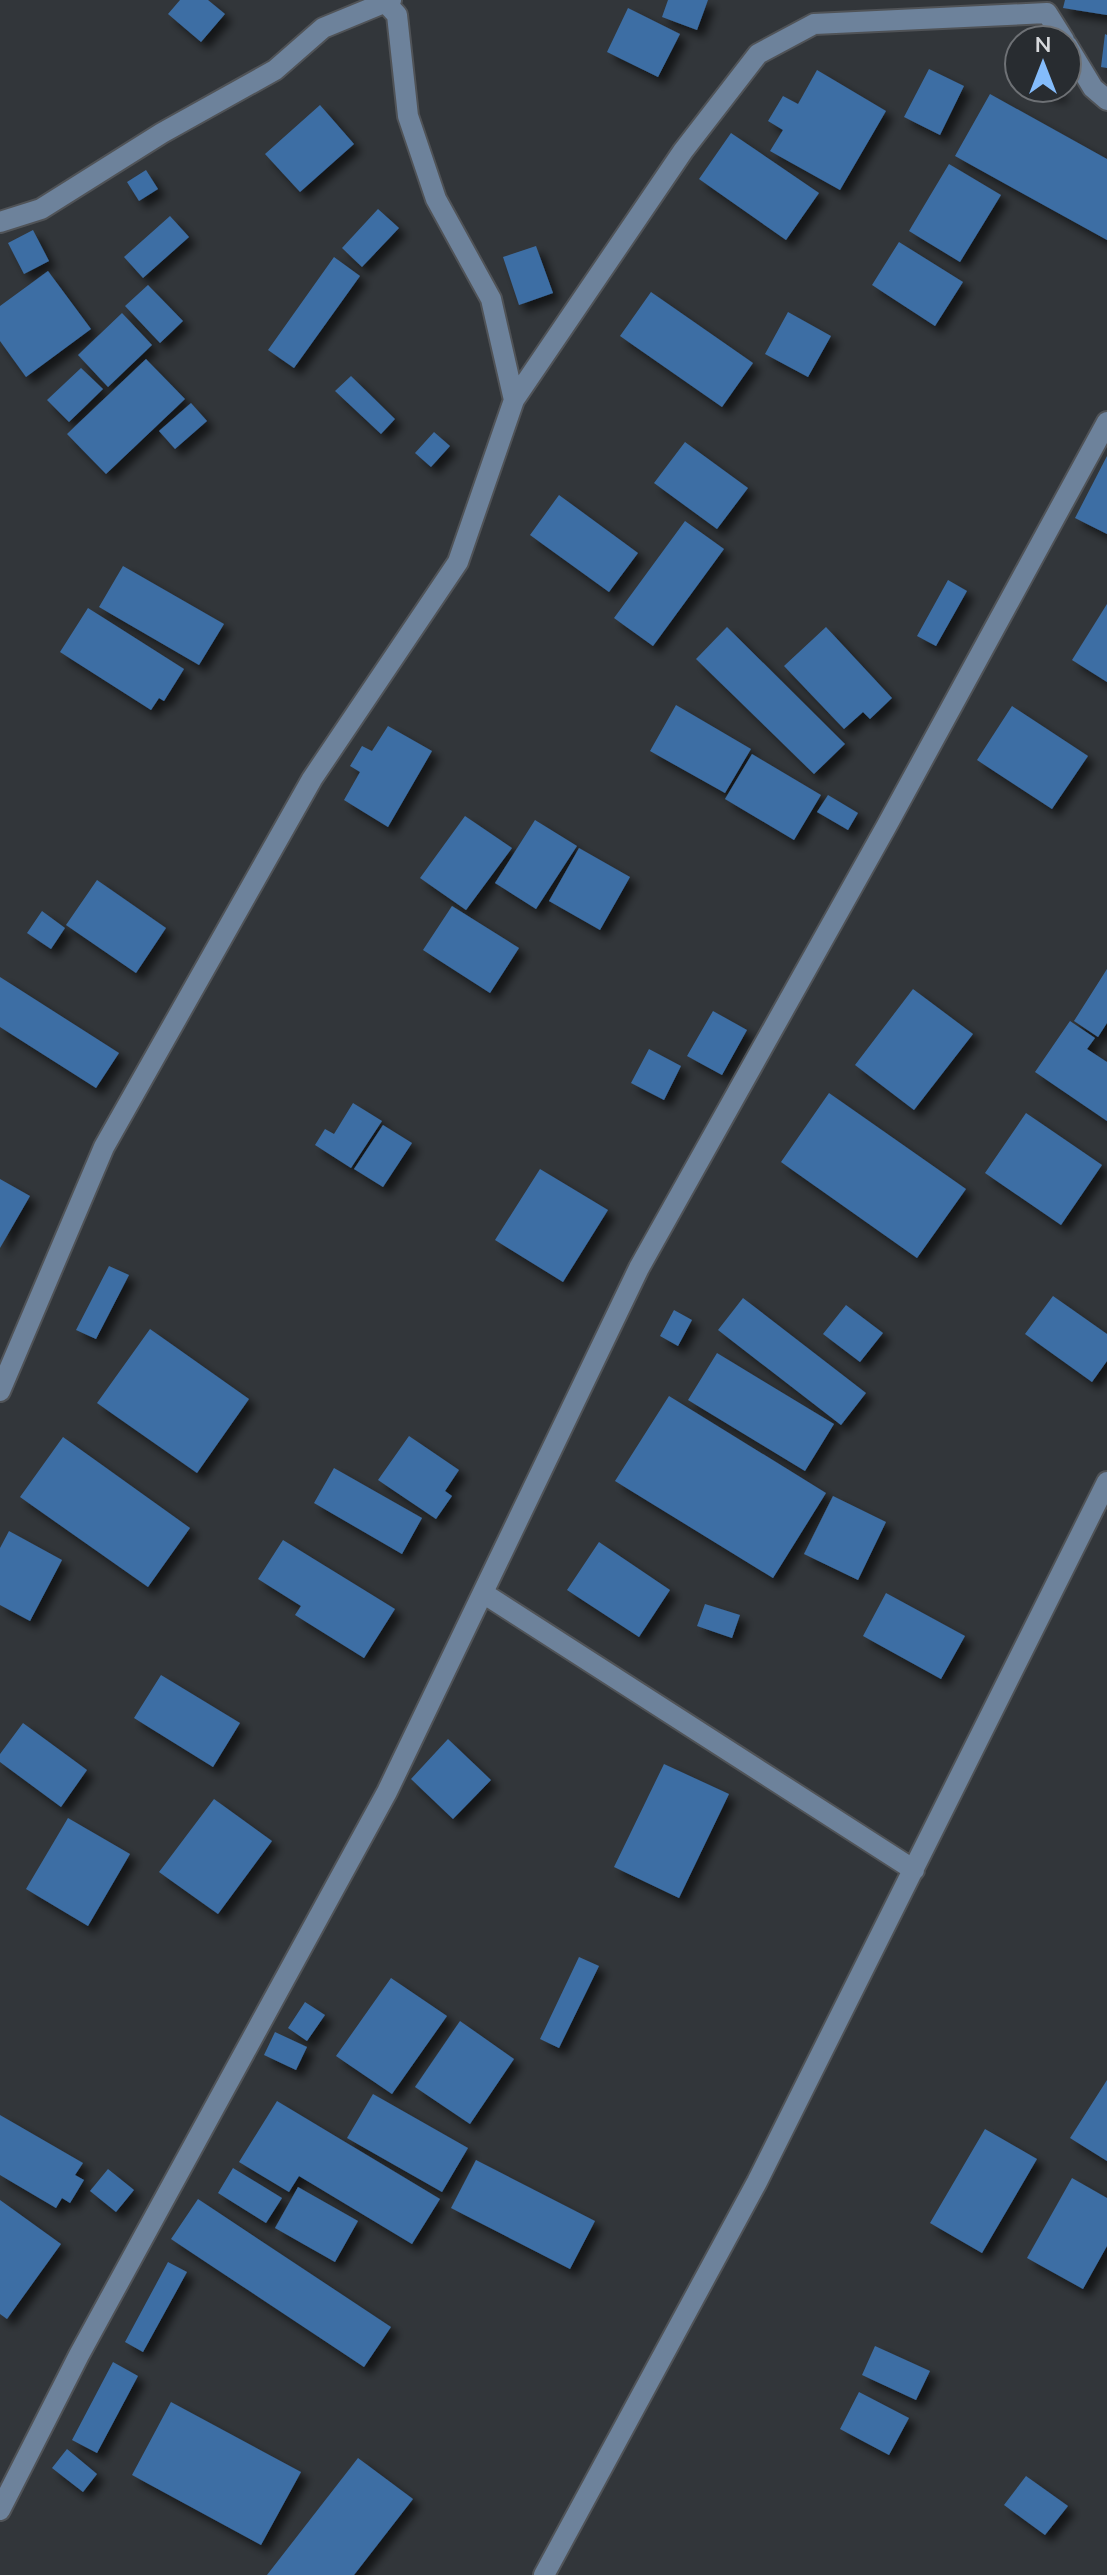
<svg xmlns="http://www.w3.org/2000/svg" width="1107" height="2575" font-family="Mulish,sans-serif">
<defs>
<filter id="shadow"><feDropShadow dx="7" dy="7" stdDeviation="4" flood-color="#0009"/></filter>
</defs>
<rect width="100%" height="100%" fill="#32363a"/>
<path fill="#3d6ea4" filter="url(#shadow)" d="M180,0H208L225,14L201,42L168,14Z
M668,0H708L697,30L662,17Z
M1065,0H1107V15L1063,8Z
M628,8L680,34L658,77L607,52Z
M1105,34L1107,35V68L1101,67Z
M929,69L964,86L940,135L904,117Z
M817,70L886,111L840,190L770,151L783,130L768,121L783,96L798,104Z
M1030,88H1061L1059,96Z
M990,94L1107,159V240L955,156Z
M320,105L354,144L300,192L265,154Z
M731,133L819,193L786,240L699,179Z
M949,164L1001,195L960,262L909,231Z
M146,170L158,189L139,201L127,182Z
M378,209L399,228L362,267L342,248Z
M170,216L189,237L143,278L124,257Z
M33,230L49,261L24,274L8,243Z
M899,242L963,282L935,326L872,285Z
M536,246L553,293L519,305L503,257Z
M334,257L360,276L294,368L268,350Z
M48,271L91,329L26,377L0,341V306Z
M148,285L183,321L160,343L125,306Z
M651,292L753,363L722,407L620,336Z
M788,312L831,336L808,377L765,354Z
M122,313L152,345L108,387L78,355Z
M146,359L185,399L106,474L67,434Z
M81,368L103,389L69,422L47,400Z
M351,376L395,419L381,434L335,391Z
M191,403L207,421L175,449L159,431Z
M434,432L450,446L431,467L415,453Z
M685,442L748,488L717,529L654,483Z
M1107,456V534L1075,518Z
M559,495L638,553L609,592L530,535Z
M685,521L724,549L653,646L614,618Z
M123,566L224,624L199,665L99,607Z
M948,580L967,591L936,646L917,636Z
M1107,604V682L1072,660Z
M88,608L184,669L164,701L159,698L151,710L60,652Z
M727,627L845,744L814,774L696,659Z
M826,627L892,698L870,719L863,712L844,729L784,666Z
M676,705L751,749L725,793L650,751Z
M1012,706L1088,756L1052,809L977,760Z
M388,726L432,751L388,827L344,800L360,772L350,766L362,746L372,751Z
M752,754L821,795L794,840L725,799Z
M828,795L858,813L848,830L817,812Z
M465,816L512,848L466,910L420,878Z
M535,820L577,846L536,909L495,883Z
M579,848L630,877L600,930L549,901Z
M97,880L166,928L136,973L66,925Z
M452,906L519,948L490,993L423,950Z
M42,911L65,928L51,949L27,933Z
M1107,969V1023L1098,1037L1074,1021Z
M0,977L119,1053L96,1088L0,1027Z
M913,989L973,1034L914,1110L855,1065Z
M713,1011L747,1030L722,1075L687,1056Z
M1070,1021L1095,1038L1087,1049L1107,1062V1121L1035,1072Z
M649,1049L681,1066L664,1100L631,1083Z
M829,1093L966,1189L917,1258L781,1162Z
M353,1103L382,1121L351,1168L315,1145L325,1129L334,1134Z
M1026,1113L1102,1165L1061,1225L985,1173Z
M383,1125L412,1143L383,1187L354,1169Z
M540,1169L608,1210L563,1282L495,1240Z
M0,1179L30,1196L0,1248Z
M109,1266L129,1275L96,1339L76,1330Z
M1053,1296L1107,1334V1361L1092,1382L1025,1334Z
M743,1298L866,1393L841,1425L718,1330Z
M846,1305L883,1333L860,1362L823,1334Z
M674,1310L692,1320L678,1346L660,1336Z
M150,1329L249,1399L197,1473L97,1403Z
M717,1353L834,1424L805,1471L688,1400Z
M669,1396L826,1493L773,1578L615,1481Z
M409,1436L459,1470L445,1491L452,1496L436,1519L378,1480Z
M63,1437L190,1528L148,1587L20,1497Z
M334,1468L422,1518L402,1554L314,1503Z
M833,1496L886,1522L858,1580L804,1554Z
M9,1531L62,1560L30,1621L0,1605V1548Z
M283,1540L395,1609L364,1658L295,1615L301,1606L258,1579Z
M599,1542L670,1590L639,1637L567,1590Z
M886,1593L965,1636L941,1679L863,1636Z
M705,1604L740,1615L732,1638L697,1626Z
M161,1675L240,1723L213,1767L134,1718Z
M23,1723L87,1770L61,1807L0,1762V1754Z
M448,1739L491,1780L453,1819L411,1779Z
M664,1764L729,1794L679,1898L614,1867Z
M214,1799L272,1841L218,1914L159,1872Z
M68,1818L130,1854L88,1926L26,1889Z
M579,1957L599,1966L559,2048L540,2039Z
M391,1978L447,2016L392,2094L336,2056Z
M305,2002L325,2015L307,2041L288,2028Z
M460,2021L514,2059L470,2124L415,2087Z
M275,2032L307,2047L296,2070L264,2055Z
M1107,2080V2161L1070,2138Z
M373,2094L468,2148L442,2192L347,2138Z
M277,2101L440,2199L412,2244L299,2176L289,2192L239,2162Z
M0,2115L83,2163L75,2175L84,2180L70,2203L62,2198L56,2208L0,2175Z
M985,2129L1037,2159L982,2253L930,2223Z
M476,2160L595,2221L570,2269L451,2208Z
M233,2168L282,2198L266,2223L218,2193Z
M108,2169L134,2190L116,2212L90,2191Z
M1072,2178L1107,2198V2246L1083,2289L1027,2258Z
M298,2187L358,2221L335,2262L275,2228Z
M198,2199L391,2327L364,2367L171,2239Z
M0,2200L61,2244L7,2319L0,2314Z
M168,2262L187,2272L143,2352L125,2342Z
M875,2346L930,2371L916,2400L862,2375Z
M113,2362L138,2376L97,2453L72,2440Z
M859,2392L909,2418L889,2455L840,2429Z
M171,2402L301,2472L261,2545L132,2475Z
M67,2449L97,2474L83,2492L52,2468Z
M358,2458L413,2499L354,2575H267Z
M1026,2476L1068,2506L1045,2535L1004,2505Z"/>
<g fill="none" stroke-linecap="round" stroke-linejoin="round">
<defs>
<path id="minor" d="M1067,45L1093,88L1107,100
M0,222L41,209L162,133L275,70L323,28L391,0
M514,400L683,151L758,54L814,24L1047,13L1064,40
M0,1391L104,1147L312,779L458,562L514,400L491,299L436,199L408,116L397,15L386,3
M483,1593L914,1870
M0,2510L79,2355L387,1792L639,1268L886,827L1107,422
M544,2575L757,2182L1107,1482"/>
</defs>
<use href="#minor" stroke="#505357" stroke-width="24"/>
<use href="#minor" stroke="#6d829b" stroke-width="20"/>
</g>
<g transform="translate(1043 64)"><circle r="38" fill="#282c30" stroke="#6e7175" stroke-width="2"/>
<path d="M0-6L14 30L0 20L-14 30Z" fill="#84bcfb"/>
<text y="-12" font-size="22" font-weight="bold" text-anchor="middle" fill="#d7d9dc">N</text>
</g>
</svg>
